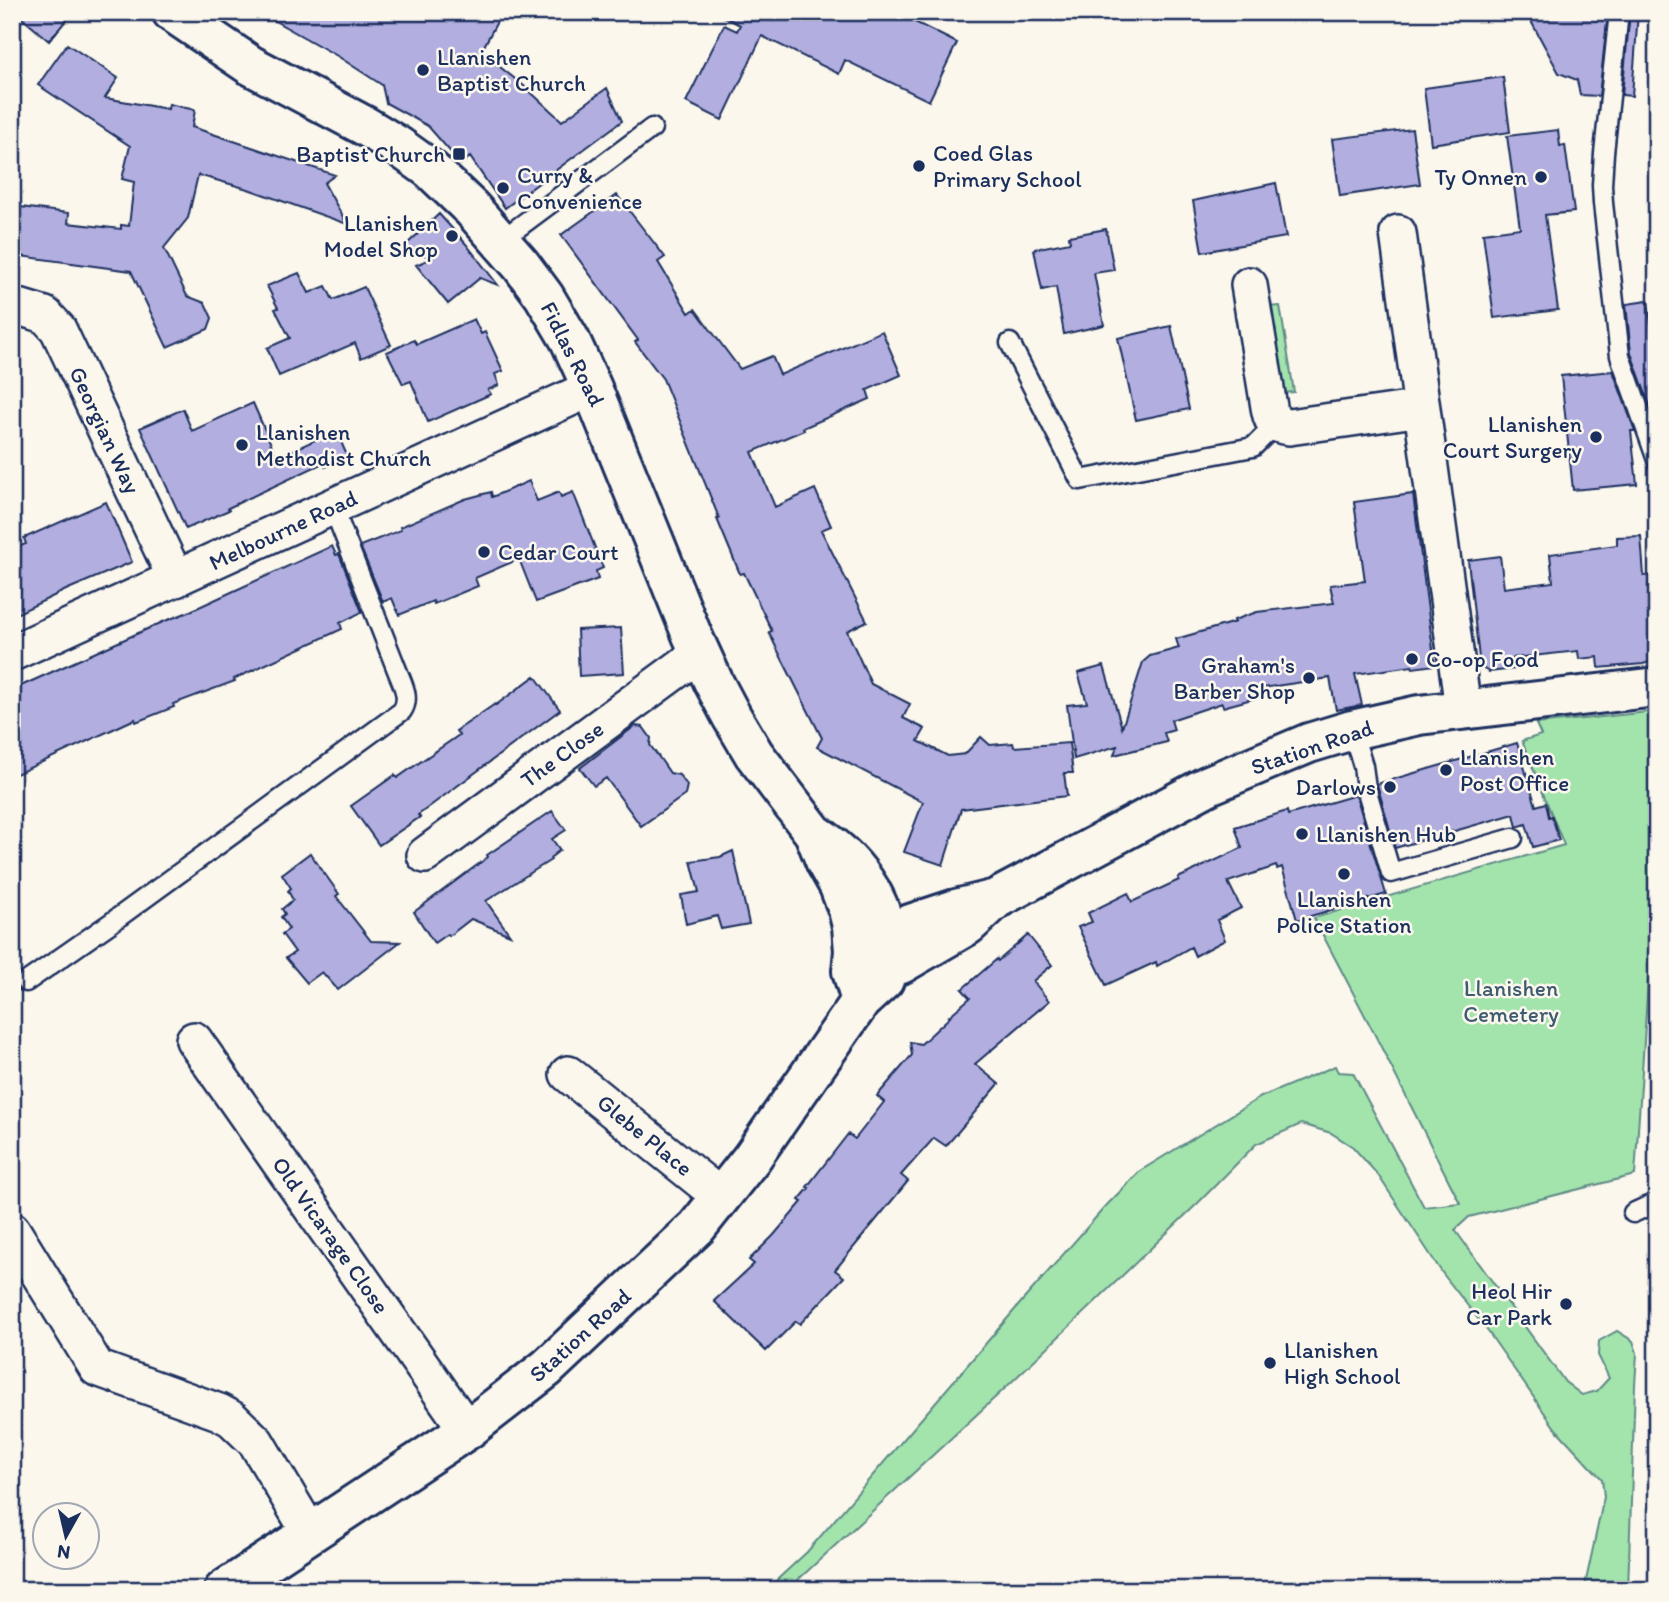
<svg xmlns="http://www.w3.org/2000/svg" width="1669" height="1602" font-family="Itim,sans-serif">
<rect width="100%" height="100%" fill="#fbf7ec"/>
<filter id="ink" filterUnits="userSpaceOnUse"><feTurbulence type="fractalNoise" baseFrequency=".0143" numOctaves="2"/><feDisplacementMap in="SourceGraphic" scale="14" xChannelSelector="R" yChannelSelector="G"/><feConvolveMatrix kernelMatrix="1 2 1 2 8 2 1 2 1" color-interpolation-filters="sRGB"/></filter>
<g filter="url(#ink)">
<path fill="#a3e4ad" stroke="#5f8a86" stroke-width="2" d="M1280,306L1294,392L1282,393L1269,307Z
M1657,711V977L1648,981L1635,1175L1469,1217L1455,1230L1565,1382L1582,1395L1597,1391L1609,1378L1598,1355L1599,1341L1617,1331L1633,1341L1637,1353L1635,1385L1628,1590H1584L1604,1497L1602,1479L1555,1428L1489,1333L1443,1274L1378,1175L1353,1147L1331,1133L1301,1124L1256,1144L1198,1203L1000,1393L787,1590H766L807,1552L1024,1299L1105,1207L1140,1171L1261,1097L1335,1066L1338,1072L1353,1073L1424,1207L1460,1203L1374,1033L1314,918L1564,845L1522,741L1541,735L1536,724Z"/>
<path fill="#b2afe0" stroke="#1b2f5e" stroke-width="2" d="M15,12H73L49,41Z
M259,12H502L481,52L524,86L562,121L607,88L622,121L505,208L470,157L461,164L428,126L386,103L382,85L339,57Z
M715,12H895L957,43L929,101L845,60L839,74L762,36L722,120L686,102L724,25L737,31L740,25Z
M1526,12H1608L1599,96L1580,95L1577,80L1559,73Z
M1630,12H1638L1632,96L1622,95Z
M67,44L118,78L105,98L168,109L169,104L195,110L192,127L335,175L324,183L347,224L248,189L198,175L188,218L164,248L187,296L205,303L212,318L208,329L167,347L131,271L12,255V206L69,213L68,223L121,229V225L129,226L134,182L122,179L130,146L38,85Z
M1503,77L1510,132L1431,144L1424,88Z
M1412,129L1420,184L1340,196L1332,139Z
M1558,130L1560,146L1565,145L1574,212L1545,215L1558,310L1494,318L1483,233L1520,228L1507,136Z
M1276,183L1286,237L1202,252L1193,201Z
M617,195L665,257L658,262L689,313L695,309L740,369L772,356L780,375L882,331L901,375L867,390L870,399L803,428L804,430L752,452L775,507L815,489L831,526L821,530L867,621L847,631L871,684L910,704L903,718L925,729L918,741L948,756L965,754L981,737L990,745L1013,743L1014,747L1069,743L1073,773H1064L1067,796L961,809L943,865L904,852L923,802L817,747L822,738L775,645L769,632L772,631L744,573L740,574L717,519L719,518L663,379L635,342L638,340L561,235Z
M439,214L466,244L498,285L480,278L448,304L416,265L432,258L404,247Z
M1106,229L1114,270L1094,273L1104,325L1064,334L1056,287L1042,290L1034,249L1070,242L1069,236Z
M299,273L309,293L326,286L333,300L364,287L391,345L361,358L355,343L279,376L267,348L290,338L275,309L278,308L267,286Z
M1648,301L1657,370V425L1631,353L1626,304Z
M474,319L481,334L485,332L503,371L495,374L499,385L488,390L491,394L428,422L411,381L403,384L387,352L414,340L417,344Z
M1171,326L1189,409L1136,420L1118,338Z
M1613,371L1635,431H1631L1637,484L1573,490L1561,376Z
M253,403L277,458L336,430L348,458L325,467L323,463L228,508L229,510L186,529L140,428L183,409L192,431Z
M529,481L537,501L559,492L561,497L573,492L603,568L596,571L598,579L536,602L519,559L475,578L478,586L434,604L433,601L399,615L392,598L383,602L360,546L401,530L400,527L465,499L491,492L492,497Z
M1413,494L1435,665L1413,668L1412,666L1355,674L1362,705L1336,710L1330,678L1256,689L1259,697L1223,707L1222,703L1171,720L1174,730L1164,733L1167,742L1114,755L1117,746L1074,759L1067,705L1087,703L1078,673L1104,666L1122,728L1143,662L1150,656L1179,648L1176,639L1235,622L1234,620L1257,612L1334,603L1330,585L1365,581L1354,502Z
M106,502L132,562L66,590L12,616V549L26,544L24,538Z
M1641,536L1644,576L1657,575V660L1643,664L1599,668L1598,657L1579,659L1578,651L1513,658L1514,669L1489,672L1480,667L1468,560L1500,556L1504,588L1553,582L1550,554L1617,545V537Z
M332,546L336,555L339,554L362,612L340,623L342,629L234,679L235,681L173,704L174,707L136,722L135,719L12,776V690L165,621L186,613Z
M621,628L624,673L579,676L577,630Z
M535,676L560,710L418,815L420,817L379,845L351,806L395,775L397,778L459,735L456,731L495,704L496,705Z
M635,726L643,727L651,738L650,745L661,760L670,773L679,775L687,785L685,795L641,826L606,778L594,786L580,768Z
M1517,743L1536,806L1546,803L1549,817L1552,816L1559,840L1533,847L1526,824L1517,827L1514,814L1395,848L1377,784Z
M1356,795L1386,894L1297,920L1282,867L1277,869L1276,866L1228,882L1241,908L1217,920L1225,940L1195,956L1191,947L1157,966L1156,962L1106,985L1078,927L1092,922L1088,913L1128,893L1132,902L1179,880L1178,878L1242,848L1235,827L1287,811L1288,815Z
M552,811L566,830L552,839L560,850L550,858L551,860L486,901L510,935L471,919L449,936L447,934L434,943L414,912L488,857L487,855Z
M733,851L749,924L721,929L717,916L686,924L681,895L699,892L691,861L720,857Z
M310,853L339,894L336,896L371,941L400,942L338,990L322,972L307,983L286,958L295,952L282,934L289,929L281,917L285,914L282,909L293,900L288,891L291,888L282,874Z
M1028,935L1052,965L1033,981L1049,1001L975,1064L999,1084L946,1146L934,1138L901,1175L908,1181L835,1270L844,1277L800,1324L796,1321L766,1351L714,1301L754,1264L749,1260L773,1236L802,1202L799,1200L809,1188L807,1187L848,1134L855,1139L884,1102L877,1096L912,1055L910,1042L921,1044L950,1017L949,1016L970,998L962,989L997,959L998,961Z"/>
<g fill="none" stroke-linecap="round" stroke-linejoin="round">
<defs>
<path id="service" d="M1619,12L1604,153L1602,185L1603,203L1620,356L1657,460
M500,241L652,128
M1010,343L1080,480L1253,447L1276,424
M1352,730L1363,766L1366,788L1391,873L1513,838
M26,982L112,922L402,711C411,698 402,683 397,670L333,507
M1633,1213L1657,1202"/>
<path id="minor" d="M1398,233L1463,709
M1249,285L1269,407C1272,422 1273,425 1289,427L1422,408
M12,305L45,315L58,329L176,579
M12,653L592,388
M425,855L700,653
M194,1040L467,1430
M568,1074L721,1197
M12,1230L97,1368L219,1412L232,1419L256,1442L310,1533"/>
<path id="tertiary" d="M172,12L250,65L365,126L398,146L430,169L472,209L521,265L544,296L570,340L592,388L692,635L714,683L732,717L754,754L814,833L826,863L839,886L848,910L852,926L854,951L869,963L888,966C891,909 861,863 814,833"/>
<path id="secondary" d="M861,1001L852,971L854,951L872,937L886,932L956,909L996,899L1209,785L1309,743L1352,730L1419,715L1657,687
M224,1590L467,1430L547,1368L697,1227L751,1159L861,1001L884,980L888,966L901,964L968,925L996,899"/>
</defs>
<use href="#service" stroke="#1b2f5e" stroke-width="23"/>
<use href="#minor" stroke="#1b2f5e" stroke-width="40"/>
<use href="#tertiary" stroke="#1b2f5e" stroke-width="44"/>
<use href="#secondary" stroke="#1b2f5e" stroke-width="44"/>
<use href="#service" stroke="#fbf7ec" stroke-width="18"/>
<use href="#minor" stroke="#fbf7ec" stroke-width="35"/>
<use href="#tertiary" stroke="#fbf7ec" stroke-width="38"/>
<use href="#secondary" stroke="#fbf7ec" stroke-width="38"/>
</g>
</g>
<g fill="#1b2f5e" stroke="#fbf7ec" stroke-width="2.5">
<circle cx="423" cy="70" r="7"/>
<rect x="452" y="147" width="14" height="14" rx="3.5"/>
<circle cx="919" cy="166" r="7"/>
<circle cx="1541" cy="177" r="7"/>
<circle cx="503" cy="188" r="7"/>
<circle cx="452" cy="236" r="7"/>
<circle cx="1596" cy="437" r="7"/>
<circle cx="242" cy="445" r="7"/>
<circle cx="484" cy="552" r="7"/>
<circle cx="1412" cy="659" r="7"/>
<circle cx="1309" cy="678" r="7"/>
<circle cx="1446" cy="770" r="7"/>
<circle cx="1390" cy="787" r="7"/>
<circle cx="1302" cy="834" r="7"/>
<circle cx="1344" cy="874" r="7"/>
<circle cx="1566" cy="1304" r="7"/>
<circle cx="1270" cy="1363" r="7"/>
</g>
<g text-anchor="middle" stroke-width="5" stroke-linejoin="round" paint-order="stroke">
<g font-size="23" fill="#1b2f5e" stroke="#fbf7ec" text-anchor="start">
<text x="437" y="65">Llanishen<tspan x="437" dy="26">Baptist Church</tspan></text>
<text x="933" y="161">Coed Glas<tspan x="933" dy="26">Primary School</tspan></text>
<text x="445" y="162" text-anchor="end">Baptist Church</text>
<text x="517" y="183">Curry &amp;<tspan x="517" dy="26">Convenience</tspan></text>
<text x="1527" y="185" text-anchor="end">Ty Onnen</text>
<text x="438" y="231" text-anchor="end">Llanishen<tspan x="438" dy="26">Model Shop</tspan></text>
<text x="1582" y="432" text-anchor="end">Llanishen<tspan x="1582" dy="26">Court Surgery</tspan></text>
<text x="256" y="440">Llanishen<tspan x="256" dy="26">Methodist Church</tspan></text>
<text x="498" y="560">Cedar Court</text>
<text x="1426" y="667">Co-op Food</text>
<text x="1295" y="673" text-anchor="end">Graham's<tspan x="1295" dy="26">Barber Shop</tspan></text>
<text x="1460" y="765">Llanishen<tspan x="1460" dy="26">Post Office</tspan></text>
<text x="1376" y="795" text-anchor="end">Darlows</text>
<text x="1316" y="842">Llanishen Hub</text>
<text x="1344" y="907" text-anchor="middle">Llanishen<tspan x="1344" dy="26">Police Station</tspan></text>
<text x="1552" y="1299" text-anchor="end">Heol Hir<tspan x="1552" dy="26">Car Park</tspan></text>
<text x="1284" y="1358">Llanishen<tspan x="1284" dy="26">High School</tspan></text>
</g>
<g font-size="23" fill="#1b2f5e" stroke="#fbf7ec">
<text transform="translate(573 354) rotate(63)" y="8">Fidlas Road</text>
<text transform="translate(105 430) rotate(65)" y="8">Georgian Way</text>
<text transform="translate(283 530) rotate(-25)" y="8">Melbourne Road</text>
<text transform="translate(1312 747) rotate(-19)" y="8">Station Road</text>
<text transform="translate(562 754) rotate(-36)" y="8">The Close</text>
<text transform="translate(645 1135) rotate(39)" y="8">Glebe Place</text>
<text transform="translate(331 1235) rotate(55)" y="8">Old Vicarage Close</text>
<text transform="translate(580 1335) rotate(-42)" y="8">Station Road</text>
</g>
<g font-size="23" fill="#3d5c72" stroke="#fbf7ec">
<text x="1511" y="996">Llanishen<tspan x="1511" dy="26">Cemetery</tspan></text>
</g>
</g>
<rect width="1669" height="1602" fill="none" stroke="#fbf7ec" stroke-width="42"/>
<rect x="21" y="21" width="1627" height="1560" fill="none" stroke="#1b2f5e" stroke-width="2.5" filter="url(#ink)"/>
<g transform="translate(66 1536) rotate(188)"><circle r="33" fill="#fbf7ec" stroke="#a1a7b3" stroke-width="2"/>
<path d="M0-5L12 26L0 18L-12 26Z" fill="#1b2f5e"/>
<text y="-10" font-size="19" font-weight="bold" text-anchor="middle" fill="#1b2f5e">N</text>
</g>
</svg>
